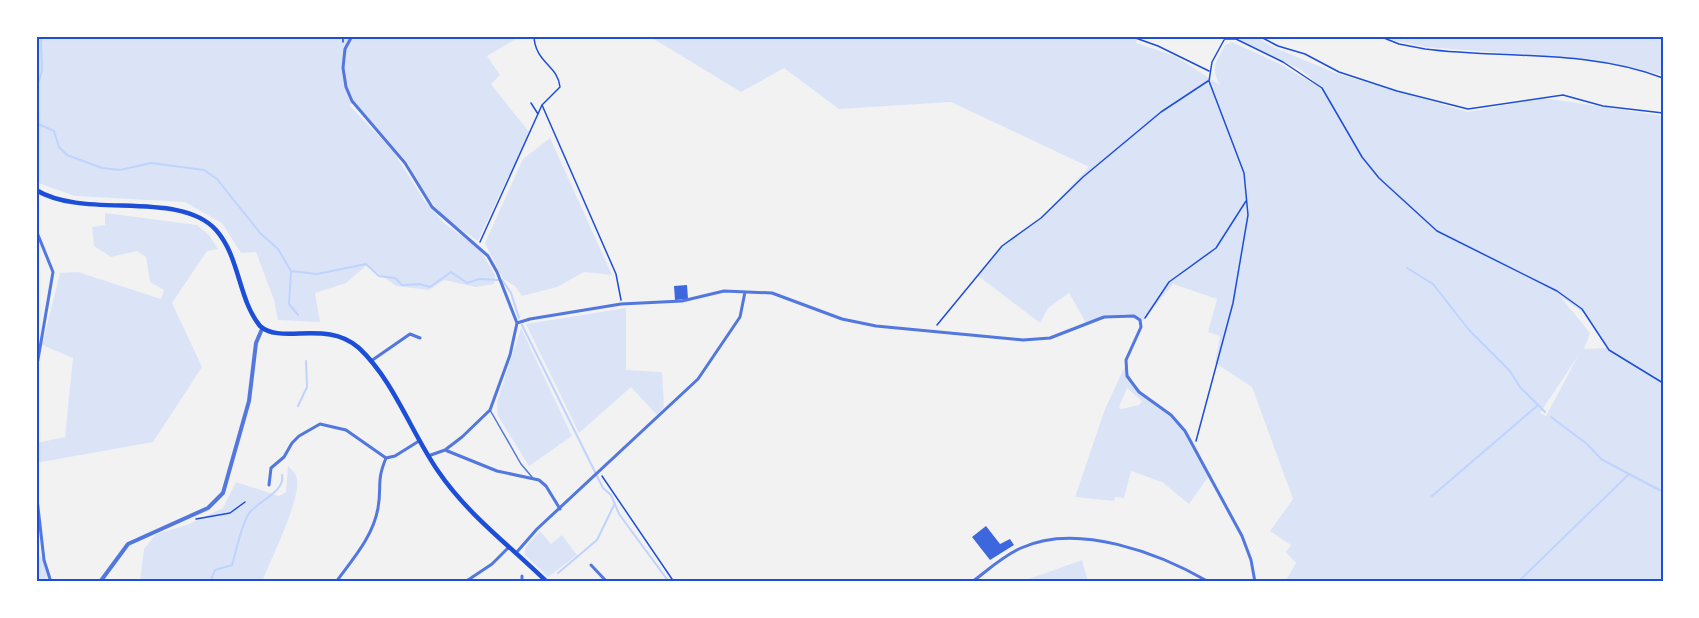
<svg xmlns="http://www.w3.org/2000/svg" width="1699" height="618" font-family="'Asap Condensed',sans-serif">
<rect width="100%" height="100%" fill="#f2f2f2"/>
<path fill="#dbe4f7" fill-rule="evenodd" d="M36,36H521L487,56L500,75L491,84L529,132L478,241L444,218L427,196L407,162L354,102L349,105L393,151L424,200L445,224L479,248L495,275L494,284L475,287L444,280L429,290L396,286L367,265L346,283L315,293L320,322L278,320L274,300L256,252L241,253L222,223L185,202L75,196L41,184L36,179Z
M649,36H1137L1136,43L1175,56L1220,85C1210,67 1216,63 1225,45L1232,42L1280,64L1321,88L1303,71L1233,36H1254L1273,47L1338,74L1468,112L1544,98L1663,116V582H1285L1296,563L1286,552L1291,545L1270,531L1293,499L1252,387L1215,363L1220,336L1208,332L1217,299L1173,284L1141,323L1125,314L1086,323L1069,293L1048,308L1040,323L978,276L1002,246L1041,218L1089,167L951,102L839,109L784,68L741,92ZM1560,296L1586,315L1607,348L1584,349L1590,333ZM1578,356L1546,416L1540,413Z
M1386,36L1663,38V75L1583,59L1426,47L1395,41Z
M550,138L612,275L584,272L557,287L522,296L515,286L503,279L485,243L523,159Z
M105,213L197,225L209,235L218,249L207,251L172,303L202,367L153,442L36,463V443L65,437L73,358L42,345L60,273L78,272L161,299L164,290L150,282L146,257L137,251L111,257L94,246L92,227L105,225Z
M626,308V370L662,372L664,407L657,415L631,387L579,433L526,324Z
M521,328L572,436L529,466L498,416L497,402Z
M1125,366L1135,387L1180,425L1209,476L1189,504L1162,482L1131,471L1124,498L1115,497L1114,501L1075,497L1105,409ZM1127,388L1142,401L1139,405L1121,409L1119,407Z
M288,466C292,470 297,474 297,481C300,501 270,561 262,582H140L144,549L156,534L187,525L223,508L236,482L279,496L286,492Z
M540,531L551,544L562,535L577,555L548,577L525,555V548Z
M36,552L44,560L51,582H36Z
M1082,560L1088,582H1026V580Z"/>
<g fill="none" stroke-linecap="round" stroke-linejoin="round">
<path stroke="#bfd3fe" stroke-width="2" d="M36,90L42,71L41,36
M36,123L54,131L59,147L67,155L102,168L120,170L151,163L204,170L217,179L260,233L278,249L291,271L317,274L366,264L379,276L395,278L402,285L420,284L430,287L451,272L467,283L479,279L498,280
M1407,268L1433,284L1469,330L1510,371L1520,387L1545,412
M291,271L289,304L298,315
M502,280L511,293L519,318
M522,325L603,488L611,495L619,514L669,582
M298,406L307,387L306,361
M1551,417L1587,444L1601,459L1663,492
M1432,496L1537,406
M558,573L597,540L614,505
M210,582L215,570L232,565C236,552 242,521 250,512C260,500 285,492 282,475
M1518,582L1628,475"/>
</g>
<path fill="#3d67dc" d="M687,285L688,299L675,300L674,286Z
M986,526L1000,544L1010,539L1014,545L990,560L972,537Z"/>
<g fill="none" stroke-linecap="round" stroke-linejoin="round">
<path stroke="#1d4ed8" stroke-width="1.5" d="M343,36V42
M1130,36L1158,46L1209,71
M1259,36L1278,46L1305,54L1339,72L1397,91L1468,109L1563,95L1603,106L1663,113
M1379,36L1399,44L1425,49C1503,59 1589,49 1663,78
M1225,39H1236L1283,62L1322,88L1362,157L1379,178L1437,231L1557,291L1582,309L1609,350L1663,383
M531,103L538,114
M542,105L616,274L621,300
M480,242L542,105L560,87C558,65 535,63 534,36
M1145,318L1169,282L1216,248L1246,201
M937,325L1002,246L1041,218L1083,177L1161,112L1208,81
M1196,441L1233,303L1248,215L1244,173L1209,81L1212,62L1224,40
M602,476L674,582
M196,519L230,513L245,502"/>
<path stroke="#5277de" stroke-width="1.5" d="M490,410L521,464L532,477"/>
<path stroke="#5277de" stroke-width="3" d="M352,36L345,49L343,68L346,87L352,101L405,163L432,207L488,256L497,272L517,323L510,355L490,410L462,437L445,450L428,456
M36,230L53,272L36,371
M517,323L530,319L621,304L682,301L724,291L772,293L842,319L876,326L1023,340L1050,338L1104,317L1134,316L1140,320L1141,327L1126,360L1127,376L1139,392L1171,415L1185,431L1242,536L1251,560L1255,582
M371,361L410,334L420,338
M445,450L497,471L539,480L546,486L560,509
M269,485L271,468L284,457L292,443L299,436L320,424L346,430L386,458L395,456L419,441
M36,490L44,560L51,582
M516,553L537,529L698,379L740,317L745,292
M591,565L607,582
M336,582C352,560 373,537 378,508C382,486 376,482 386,458
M465,582L492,564L509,547
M522,582V576
M972,582C988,570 1003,556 1021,548C1077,522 1159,553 1209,582"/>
<path stroke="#5277de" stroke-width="4" d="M100,582L128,544L208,508L223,493L249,401L256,343L262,329"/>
<path stroke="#1d4ed8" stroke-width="4.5" d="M36,190C85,220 179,189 216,230C240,257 238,299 260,326C281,345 327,319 359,348C394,381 411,432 438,471C468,515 509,545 547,582"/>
</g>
<rect width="1699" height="618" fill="none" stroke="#ffffff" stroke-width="75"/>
<rect x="38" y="38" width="1624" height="542" fill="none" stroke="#1d4ed8" stroke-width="2"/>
</svg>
